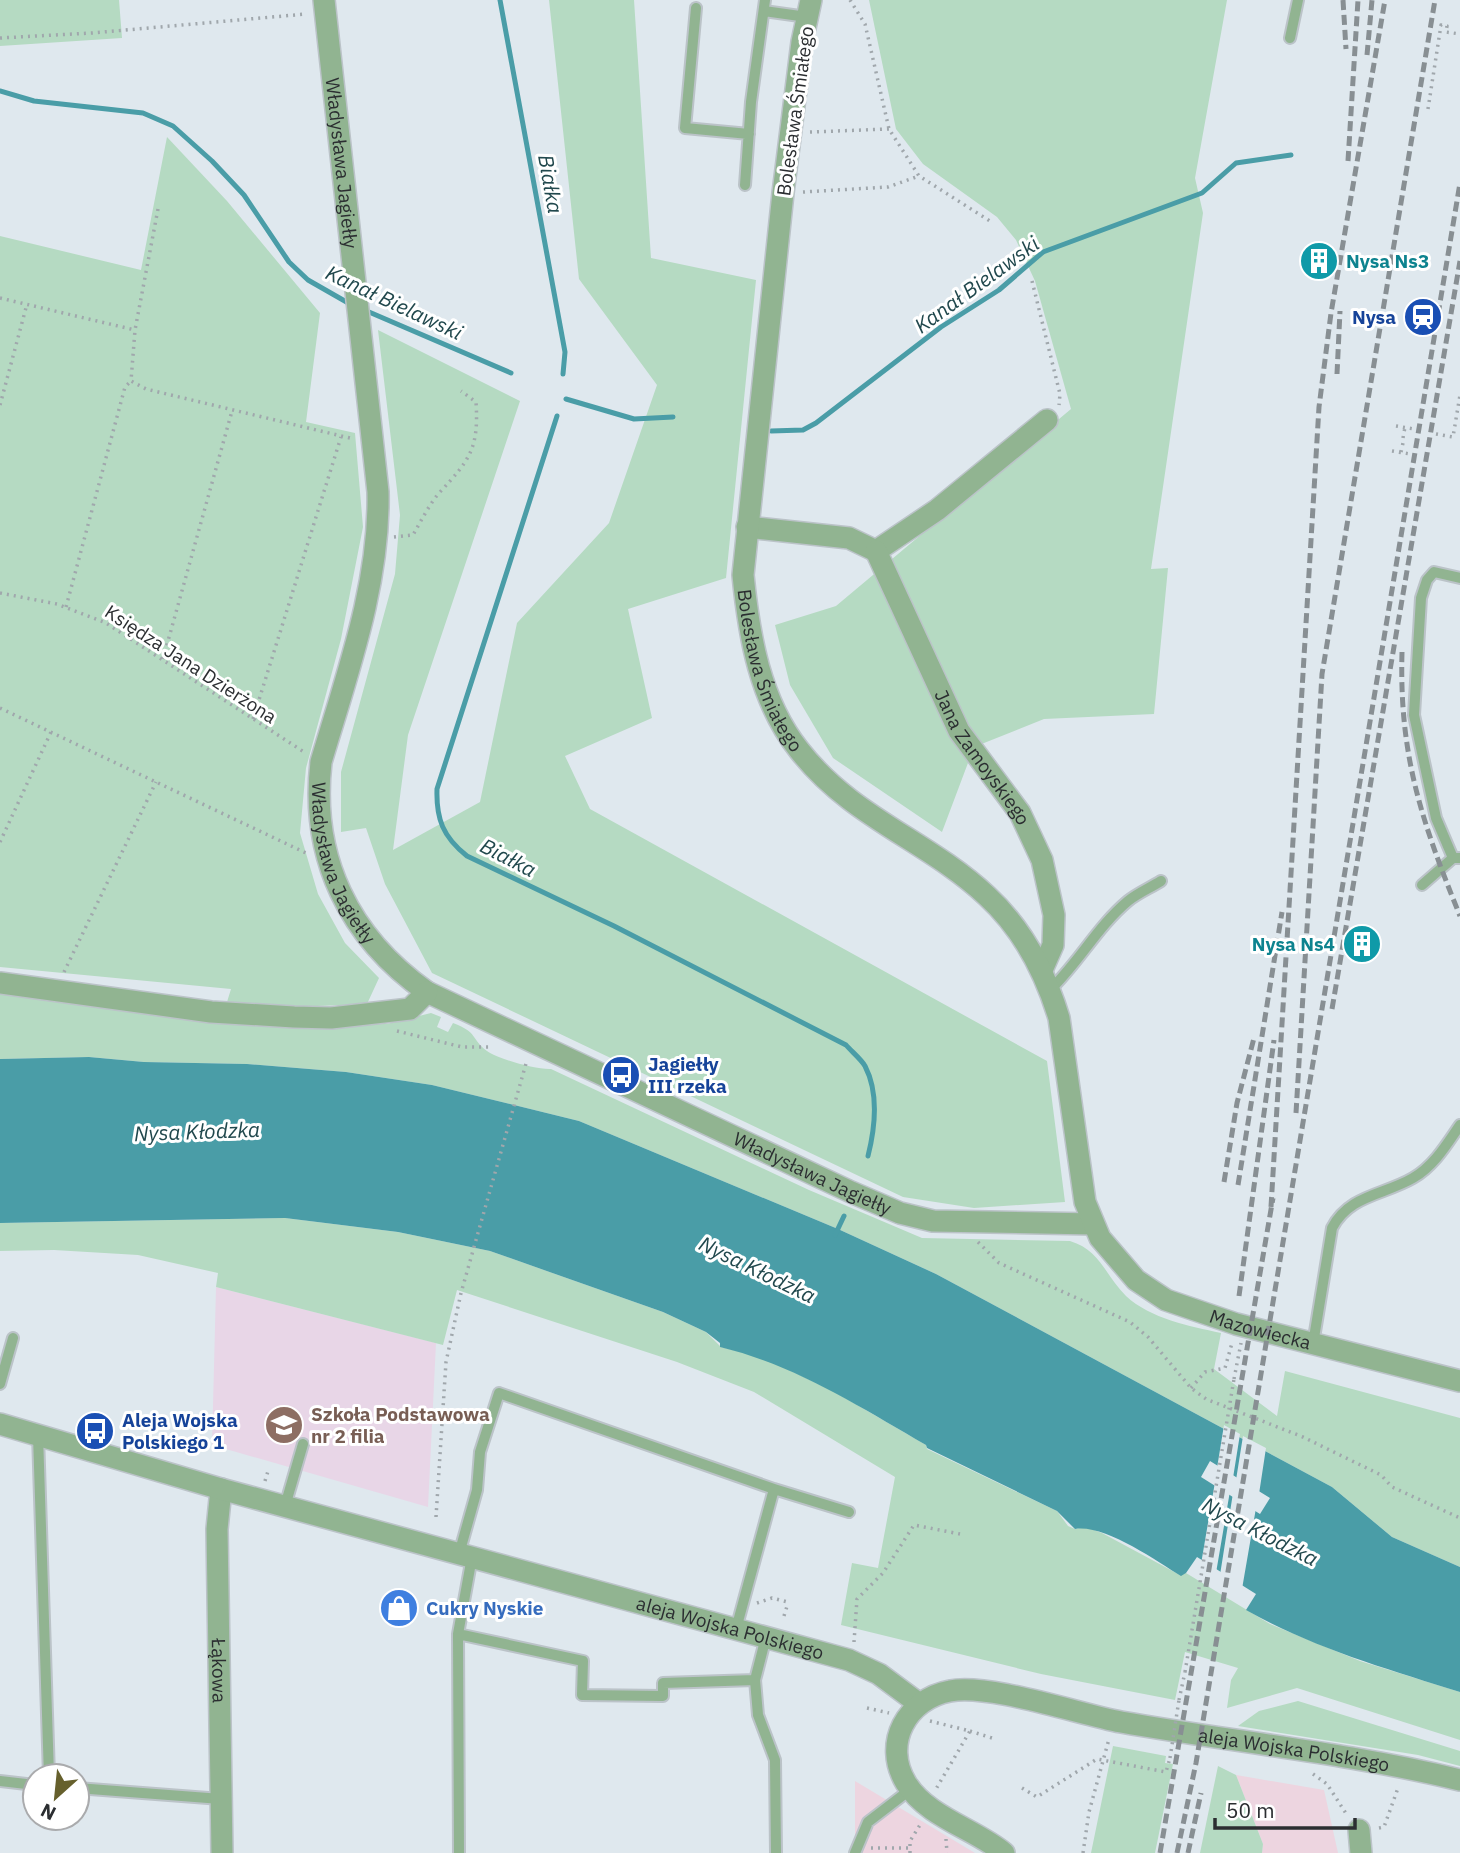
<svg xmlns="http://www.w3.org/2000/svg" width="1460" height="1853" font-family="'IBM Plex Sans',sans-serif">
<rect width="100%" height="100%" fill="#dfe8ee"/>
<path fill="#edd5e0" d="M1236,1775L1324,1790L1338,1853H1262L1263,1844Z
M855,1781L975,1853H848L855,1841Z"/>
<path fill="#e8d6e7" d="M216,1287L436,1343L428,1507L212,1445Z"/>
<path fill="#b5dac2" d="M0,0H119L122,38L0,46Z
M549,0H634L651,258L756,280L726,578L628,609L652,718L565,756L590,809L1047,1061L1065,1202L974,1208L903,1197L432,973L385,884L366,828L341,832V772L395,574L400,515L378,330L520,401L408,735L393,850L480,802L517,623L609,523L657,385L579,279Z
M869,0H1227L1195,178L1203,213L1151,569L1168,568L1154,714L1044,719L974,747L942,832L833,758L790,685L775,625L836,606L1071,409L1035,281L1016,240L997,217L923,164L896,129Z
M167,137L227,201L320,313L306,422L355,433L363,527L341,639L306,768L300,833L318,894L345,943L379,978L367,1004L267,1008L227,1002L231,989L0,967V236L141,270Z
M0,991L274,1025L387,1024L431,1013L441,1017L437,1027L448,1032L453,1023C479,1033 470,1038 487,1051C498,1059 537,1070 551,1069L809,1190L922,1238L1070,1241C1100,1250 1105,1275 1126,1296C1151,1319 1189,1326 1221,1333L1214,1369L1277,1416L1285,1371L1460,1418V1567L1392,1537L1332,1487L936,1274L838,1229L579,1121L432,1085L346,1072L247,1064L144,1062L89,1057L0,1059Z
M285,1218L398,1232L490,1251L663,1312L706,1332L721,1347L762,1357L833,1391L926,1445L927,1449L1057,1511L1068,1526L1075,1529L1086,1527L1102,1533L1180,1575L1186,1573L1270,1624L1360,1661L1460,1692V1740L1297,1688L1227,1708L1231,1680L1238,1668L1185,1652L1175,1700L1041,1674L841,1625L852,1563L878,1568L895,1477L754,1392L677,1362L457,1290L443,1345L216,1287L218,1273L138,1255L54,1250L0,1251V1223Z
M1298,1701L1460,1751V1766L1418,1755L1238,1726L1259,1711Z
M1113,1746L1166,1756L1165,1763L1173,1764L1155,1853H1091Z
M1218,1766L1236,1775L1263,1844L1262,1853H1200Z"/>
<path fill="#4a9da7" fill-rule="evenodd" d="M89,1057L144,1062L247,1064L346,1072L432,1085L579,1121L838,1229L936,1274L1332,1487L1392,1537L1460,1567V1692C1387,1669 1313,1648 1246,1610L1256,1594L1197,1557L1186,1573L1181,1576C1155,1560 1104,1524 1075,1529L1057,1511L927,1448L926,1445C860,1407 795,1365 720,1347V1343L706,1332L663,1312L490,1251L398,1232L285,1218L0,1223V1059ZM1210,1461L1270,1498L1260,1514L1201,1477Z"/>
<path fill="#dfe8ee" d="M1224,1425L1240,1434L1233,1478L1217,1468Z
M1243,1436L1266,1448L1259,1494L1236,1480Z
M1215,1482L1230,1491L1216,1573L1201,1564Z
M1233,1493L1256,1508L1242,1589L1220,1575Z"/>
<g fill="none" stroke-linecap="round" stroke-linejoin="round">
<path stroke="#4a9da7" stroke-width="5" d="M500,0L565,352L563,374
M0,91L34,101L143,113L173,126L212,161L244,195L289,262L308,280L350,304
M362,309L511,373
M566,399L634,419L673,417
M557,416L437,789C436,819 443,837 467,856L614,926L846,1045C851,1051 861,1059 865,1066C879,1093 875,1128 868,1156
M771,431L803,430L816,423L941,327L999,290L1043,252L1202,193L1236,163L1291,155
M835,1235L844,1216"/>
<defs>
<path id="service" d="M696,8L685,128L749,134
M764,11L807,17
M1290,38L1298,0
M745,185L751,102L765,0
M1460,578L1434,572L1427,580L1421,598L1414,715L1436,818L1453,858H1460
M1422,885L1453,858
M1050,990C1079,962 1098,926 1128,901C1138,893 1150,888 1161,881
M1313,1344L1332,1228C1349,1195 1384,1195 1413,1178C1434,1166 1447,1144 1460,1125
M0,1384L13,1338
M38,1435L49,1776
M774,1489L849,1512
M285,1506L303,1444
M459,1554L477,1490L480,1452L499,1393L774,1489L736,1629
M458,1634L583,1661L582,1695L663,1696V1683L755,1680L758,1715L775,1760L776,1853
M755,1680L766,1637
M0,1781L35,1785
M77,1788L221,1799
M459,1853L458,1634L472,1557
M855,1853L868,1822L911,1789"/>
<g id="minor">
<path id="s1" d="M324,0L378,492C380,584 347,674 321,762C310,858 349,937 427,992L851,1192L900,1213L933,1221L1093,1224"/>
<path d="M747,527L849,538L876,551L937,510L1047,420"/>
<path id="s2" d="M876,551L959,731L1020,813L1042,860L1054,915L1053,945L1042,970"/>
<path d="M0,983L211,1012L294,1017L331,1018L410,1009L427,992"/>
<path id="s3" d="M221,1489L217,1529L222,1853"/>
<path d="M1359,1830L1361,1853"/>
</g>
<g id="tertiary">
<path id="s4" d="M811,0L802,42L783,193L743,575C749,636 760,701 799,750C852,818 927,840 987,896C1023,929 1045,972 1059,1018L1085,1202L1100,1238L1136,1280L1166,1300L1236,1324L1460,1381"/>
<path id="s5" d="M0,1424L221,1489L849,1660L879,1674L918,1703"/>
<path id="s6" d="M1004,1853C975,1829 927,1817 906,1783C882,1743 907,1699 950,1691C988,1683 1079,1714 1121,1722C1234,1742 1349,1753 1460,1780"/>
</g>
</defs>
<use href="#service" stroke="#bbc3c8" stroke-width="14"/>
<use href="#minor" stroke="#bbc3c8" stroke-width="24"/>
<use href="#tertiary" stroke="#bbc3c8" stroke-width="24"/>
<path stroke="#a0a7ac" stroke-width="3.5" stroke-dasharray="2 5" stroke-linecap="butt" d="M850,0L865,24L889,129L919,176L993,223
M0,38L92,33L306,14
M1428,109L1441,25L1447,26L1446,32L1460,34
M810,132L889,129
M803,192L888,187L919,176
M158,209L135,330L131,381L146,389L354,439
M1032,281L1060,394L1059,405
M0,298L135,330
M0,405L27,304
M1396,426L1414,429
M1436,434L1453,437L1460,395
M1403,438L1405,427
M1392,451L1410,454
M1401,452L1403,443
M394,537L413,535C421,521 429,505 439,493C470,460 479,448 476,402L461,391
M0,593L57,604L106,623L304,752
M66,607L125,387L131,381
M163,659L232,411
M0,708L308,854
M253,719L341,437
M0,842L51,732
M64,972L156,782
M397,1031L462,1047H491
M978,1242L999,1263L1130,1322L1148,1337L1191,1388L1206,1399L1303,1437L1381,1475L1392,1487L1460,1518
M1234,1379L1241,1343
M1191,1388L1205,1372L1225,1368L1232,1343
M265,1481L268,1471
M436,1517L446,1362L461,1293L527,1060
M757,1603L772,1598L788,1602
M784,1616L788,1603
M854,1642L857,1599L883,1573L914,1525L960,1534
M1179,1700L1185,1672
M867,1708L889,1713
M930,1721L970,1731L936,1789
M970,1731L992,1738
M1313,1774L1327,1784L1347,1815
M1022,1788L1037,1797L1097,1759L1166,1772L1170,1758
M1379,1828L1384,1827L1398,1788
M946,1839L947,1853
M871,1848H911
M910,1853V1841L920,1825
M1083,1853L1089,1812L1109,1739"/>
<use href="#service" stroke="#91b491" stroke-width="10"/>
<use href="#minor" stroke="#91b491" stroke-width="21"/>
<use href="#tertiary" stroke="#91b491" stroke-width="21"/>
<path stroke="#888f93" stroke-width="5" stroke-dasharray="10 5" stroke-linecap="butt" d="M1343,0L1346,49
M1367,55L1372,0
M1348,161L1358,0
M1337,374L1340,311
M1402,652C1399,756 1422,822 1460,916
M1332,1009L1460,261
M1296,1113L1322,674L1435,0
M1224,1182L1237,1103L1254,1038
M1238,1185L1282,912
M1271,1207L1319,407L1331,313L1385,0
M1239,1296L1274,1040
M1160,1853L1273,1198
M1177,1853L1196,1763L1460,183
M1188,1853L1201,1793"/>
<path stroke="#a0a7ac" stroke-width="3.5" stroke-dasharray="2 5" stroke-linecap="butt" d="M1185,1672L1234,1379
M1170,1758L1179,1700"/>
</g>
<defs>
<symbol id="building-disc" viewBox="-11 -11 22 22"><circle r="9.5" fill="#0f9aa8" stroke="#fff"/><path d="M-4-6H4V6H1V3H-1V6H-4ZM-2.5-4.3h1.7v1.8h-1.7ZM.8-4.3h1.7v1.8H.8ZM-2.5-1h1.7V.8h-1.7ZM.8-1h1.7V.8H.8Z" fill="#fff"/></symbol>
<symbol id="station-disc" viewBox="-11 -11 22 22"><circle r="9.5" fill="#1a4fb4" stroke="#fff"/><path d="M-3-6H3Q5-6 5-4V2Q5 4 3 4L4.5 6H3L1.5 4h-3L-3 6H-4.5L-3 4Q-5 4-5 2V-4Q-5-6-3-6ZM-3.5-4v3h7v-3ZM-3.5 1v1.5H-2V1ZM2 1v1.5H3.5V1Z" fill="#fff"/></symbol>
<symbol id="bus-disc" viewBox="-11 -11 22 22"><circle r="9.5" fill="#1a4fb4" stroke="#fff"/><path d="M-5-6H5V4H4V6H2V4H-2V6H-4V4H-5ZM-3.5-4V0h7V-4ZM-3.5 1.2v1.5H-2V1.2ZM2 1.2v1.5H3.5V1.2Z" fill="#fff"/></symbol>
<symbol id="school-disc" viewBox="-11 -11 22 22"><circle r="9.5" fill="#8d6e63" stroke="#fff"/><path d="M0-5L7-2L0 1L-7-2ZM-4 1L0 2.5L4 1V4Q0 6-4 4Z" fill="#fff"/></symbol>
<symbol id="shop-disc" viewBox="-11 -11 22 22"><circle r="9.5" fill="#3f7fe0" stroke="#fff"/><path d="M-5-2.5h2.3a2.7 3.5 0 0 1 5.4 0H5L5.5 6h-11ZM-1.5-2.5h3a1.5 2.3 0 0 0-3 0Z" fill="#fff"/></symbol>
</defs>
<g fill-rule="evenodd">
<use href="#building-disc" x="1297" y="239" width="44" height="44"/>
<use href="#station-disc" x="1401" y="295" width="44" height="44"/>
<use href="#building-disc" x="1340" y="922" width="44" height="44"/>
<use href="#bus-disc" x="599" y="1053" width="44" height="44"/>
<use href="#school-disc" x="262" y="1403" width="44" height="44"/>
<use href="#bus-disc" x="73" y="1409" width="44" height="44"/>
<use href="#shop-disc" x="377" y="1586" width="44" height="44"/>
</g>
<g text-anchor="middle" stroke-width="6" stroke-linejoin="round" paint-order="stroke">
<g font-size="19" fill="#2b2e31" stroke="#fff">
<text transform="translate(795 111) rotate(-82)" y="7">Bolesława Śmiałego</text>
<text dy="7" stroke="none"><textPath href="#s1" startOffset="164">Władysława Jagiełły</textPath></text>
<text transform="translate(191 664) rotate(33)" y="7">Księdza Jana Dzierżona</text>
<text dy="7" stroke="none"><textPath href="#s4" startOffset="679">Bolesława Śmiałego</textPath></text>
<text dy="7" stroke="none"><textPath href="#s2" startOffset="233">Jana Zamoyskiego</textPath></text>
<text dy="7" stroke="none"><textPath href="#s1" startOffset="878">Władysława Jagiełły</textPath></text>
<text dy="7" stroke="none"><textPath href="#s1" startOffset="1465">Władysława Jagiełły</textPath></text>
<text dy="7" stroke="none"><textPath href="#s4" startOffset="1563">Mazowiecka</textPath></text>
<text dy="7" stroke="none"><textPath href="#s5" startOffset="758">aleja Wojska Polskiego</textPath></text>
<text dy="7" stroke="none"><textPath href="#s3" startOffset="182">Łąkowa</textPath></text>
<text dy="7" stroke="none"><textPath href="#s6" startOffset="592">aleja Wojska Polskiego</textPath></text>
</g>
<g font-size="19" font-weight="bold" fill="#0d838f" stroke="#fff" text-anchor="start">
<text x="1346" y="268">Nysa Ns3</text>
<text x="1335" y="951" text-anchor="end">Nysa Ns4</text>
</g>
<g font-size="19" font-weight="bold" fill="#164399" stroke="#fff" text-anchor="start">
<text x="1396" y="324" text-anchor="end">Nysa</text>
<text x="648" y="1071">Jagiełły<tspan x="648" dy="22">III rzeka</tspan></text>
<text x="122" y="1427">Aleja Wojska<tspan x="122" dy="22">Polskiego 1</tspan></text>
</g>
<g font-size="19" font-weight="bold" fill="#785e54" stroke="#fff" text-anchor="start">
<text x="311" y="1421">Szkoła Podstawowa<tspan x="311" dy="22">nr 2 filia</tspan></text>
</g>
<g font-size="19" font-weight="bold" fill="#366cbe" stroke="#fff" text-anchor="start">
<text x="426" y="1615">Cukry Nyskie</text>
</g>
<g font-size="21" font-style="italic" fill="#21484d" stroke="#fff">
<text transform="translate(550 184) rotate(80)" y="7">Białka</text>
<text transform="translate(977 285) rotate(-36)" y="7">Kanał Bielawski</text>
<text transform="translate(394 303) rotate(25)" y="7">Kanał Bielawski</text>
<text transform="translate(508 858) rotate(27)" y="7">Białka</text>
<text transform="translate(197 1132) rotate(-2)" y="7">Nysa Kłodzka</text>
<text transform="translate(757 1270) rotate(26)" y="7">Nysa Kłodzka</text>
<text transform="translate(1260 1532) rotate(27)" y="7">Nysa Kłodzka</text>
</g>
</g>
<g transform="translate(56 1797) rotate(207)"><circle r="33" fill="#ffffff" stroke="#aaabad" stroke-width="2"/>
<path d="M0-5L12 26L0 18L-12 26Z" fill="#66602d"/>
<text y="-10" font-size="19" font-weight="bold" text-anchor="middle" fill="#2b2e31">N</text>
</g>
<path d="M1215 1818v10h140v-10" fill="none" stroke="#2b2e31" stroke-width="3.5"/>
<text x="1226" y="1818" font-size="21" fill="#2b2e31" stroke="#ffffff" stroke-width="5" paint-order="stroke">50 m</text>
</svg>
